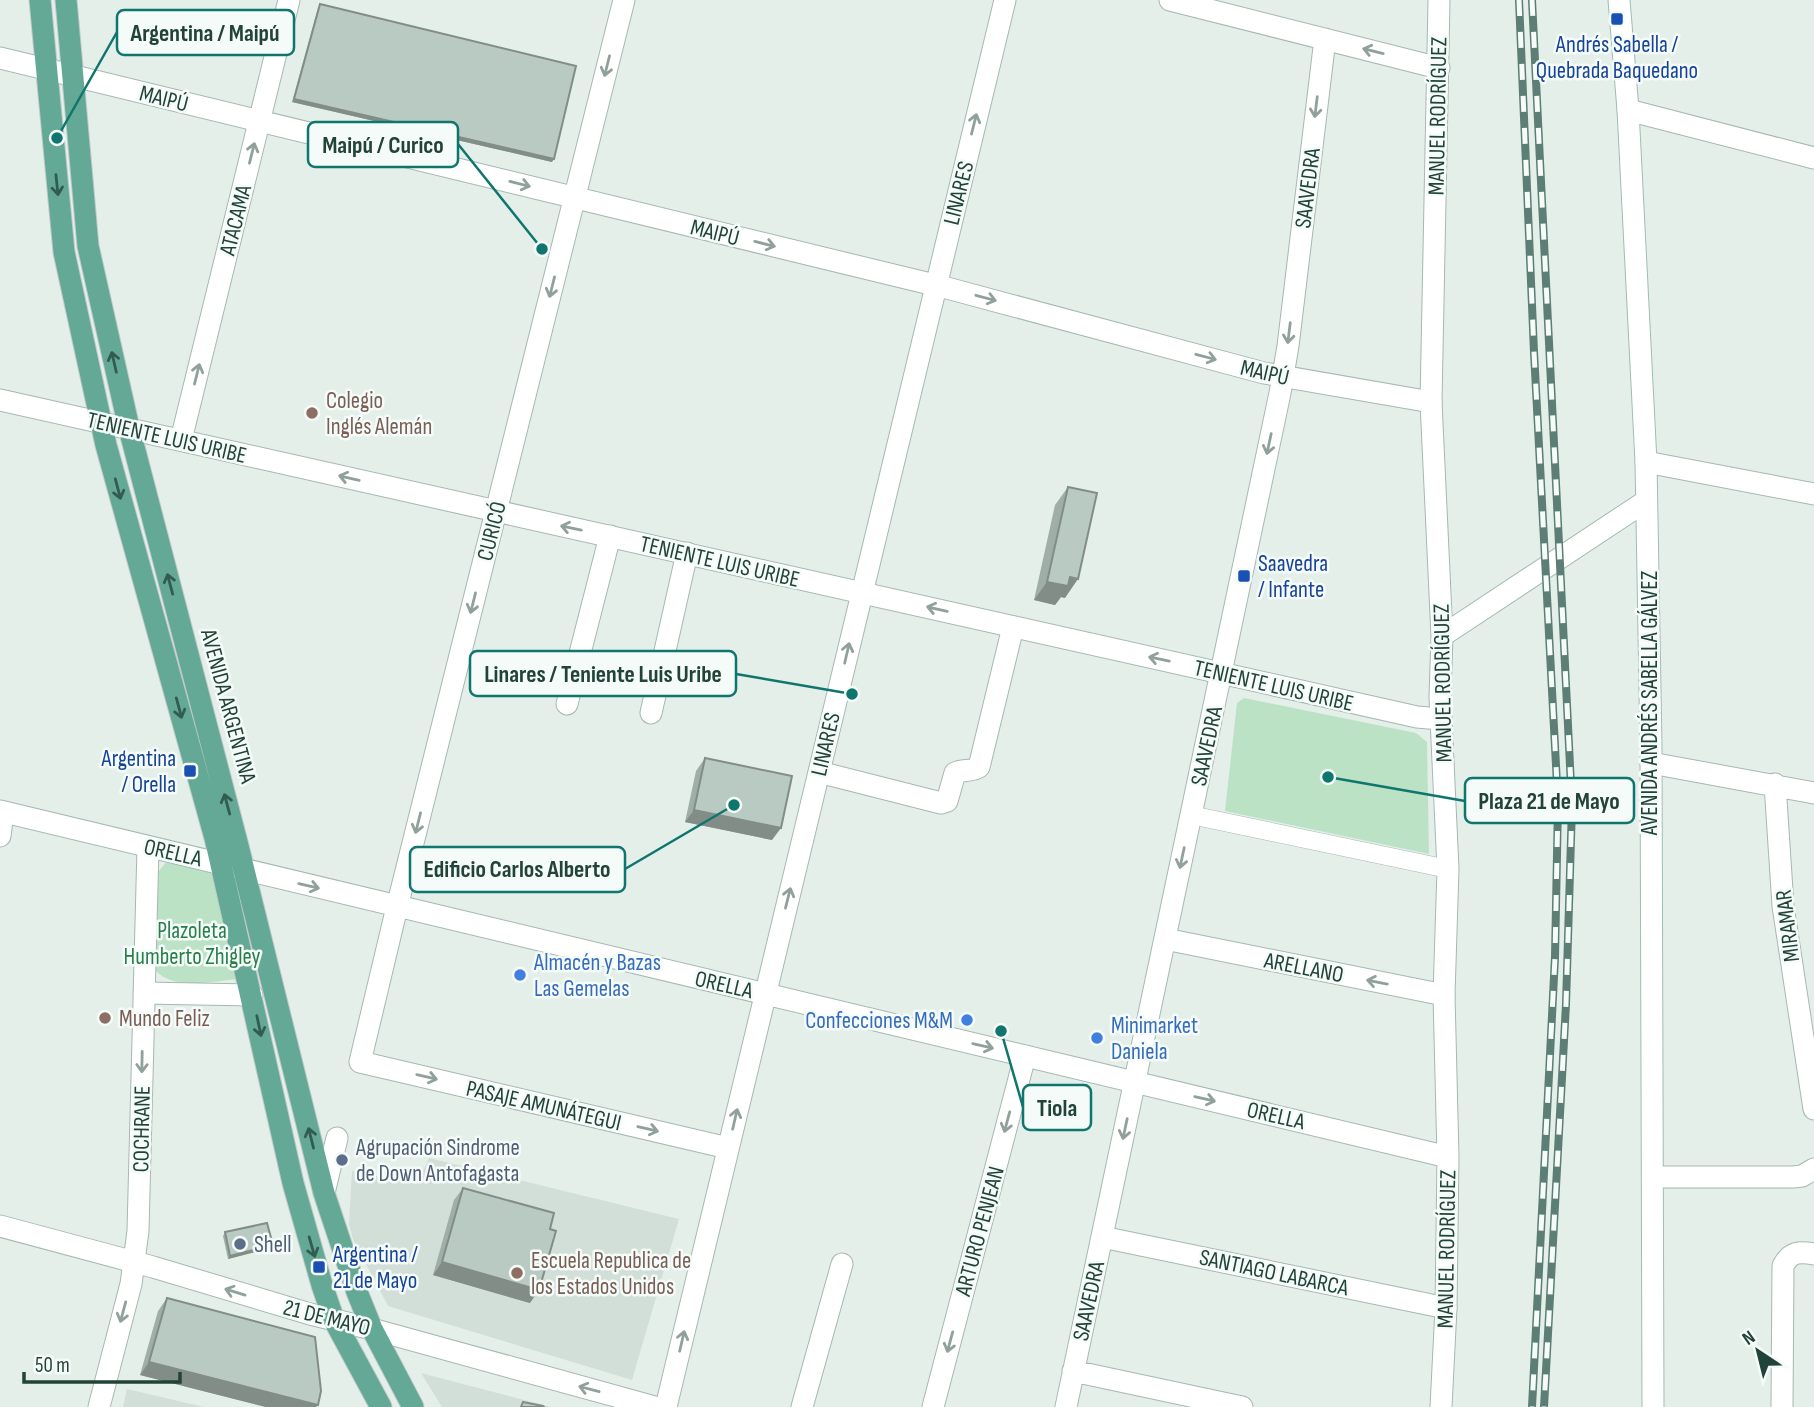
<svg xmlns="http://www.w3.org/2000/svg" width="1814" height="1407" font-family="'Sofia Sans Condensed',sans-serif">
<rect width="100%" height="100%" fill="#e4efea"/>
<path fill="#d2dfd9" d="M429,1158L679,1219L632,1380L388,1306L353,1239L349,1224L352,1171L417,1184Z
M421,1373L551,1407H442Z
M127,1389L204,1407H123Z"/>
<path fill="#bbe2c5" d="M1244,698L1416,733L1427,742L1429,854L1225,811L1237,703Z
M168,860L211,871L239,979C213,981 174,991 155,970L158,872Z"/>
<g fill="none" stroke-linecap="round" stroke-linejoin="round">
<defs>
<path id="pedestrian" d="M1191,815L1448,869"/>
<path id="minor" d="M624,0L397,907L360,1062L728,1148
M1170,0L1439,68
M0,58L947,288L1264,373L1431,402
M1628,110L1814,158
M181,440L289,0
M567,704L610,536
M651,713L687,553
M1651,763L1814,793
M819,772L941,803L947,801L955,773C963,769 972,772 979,767L1013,627
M1775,784L1783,906L1814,1109
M0,836L3,812
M1165,939L1444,995
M144,993L252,995
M1653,1177H1793L1802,1176L1814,1169
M324,1193L337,1138
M1102,1237L1446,1308
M1073,1371L1242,1407
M99,1407L131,1284L138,1231L148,847
M666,1407L1005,0
M802,1407L842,1264
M933,1407L1025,1056
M1066,1407L1280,393L1288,346L1325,39
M1782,1407L1783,1266C1790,1252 1799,1251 1814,1254"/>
<path id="tertiary" d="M1439,0L1431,402L1442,636L1440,697L1448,869L1444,995L1448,1157L1446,1308L1441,1407
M0,400L1417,717L1441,719
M1646,462L1814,494
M1442,636L1646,501
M0,811L1448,1157
M0,1226L153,1267L310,1314L372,1329L655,1407"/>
<path id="secondary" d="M1619,0L1628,110L1646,462L1651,746L1653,1407"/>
<path id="primary" d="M40,0L64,252L106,445L215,838L293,1183L322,1285L334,1320L381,1407
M66,0L88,246L129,428L238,846L324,1193L357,1292L372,1329L413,1407"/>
</defs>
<use href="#pedestrian" stroke="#a6b8b1" stroke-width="19"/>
<use href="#minor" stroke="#a6b8b1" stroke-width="23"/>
<use href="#tertiary" stroke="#a6b8b1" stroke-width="23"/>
<use href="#secondary" stroke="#a1bcb2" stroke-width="23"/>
<use href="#primary" stroke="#c1cac8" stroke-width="23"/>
<use href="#pedestrian" stroke="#fff" stroke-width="18"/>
<use href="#minor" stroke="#fff" stroke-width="21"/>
<use href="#tertiary" stroke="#fff" stroke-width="21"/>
<use href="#secondary" stroke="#fff" stroke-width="21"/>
<use href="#primary" stroke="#64a896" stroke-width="21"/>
<defs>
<path id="rail" d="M1519,0L1534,352L1558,803L1555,957L1532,1407
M1532,0L1572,806L1566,1004L1544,1407"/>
</defs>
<use href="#rail" stroke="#5c7e74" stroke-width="8"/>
<use href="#rail" stroke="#f5fbf8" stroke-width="5" stroke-dasharray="16" stroke-linecap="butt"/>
</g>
<path fill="#9faea8" d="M320,4L552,162L292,102L318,8Z
M1068,487L1065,598L1061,597L1055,605L1034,600L1055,505Z
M705,758L772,840L685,822L696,771Z
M463,1188L530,1303L433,1275L454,1200Z
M225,1232L273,1245L271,1248L228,1259L223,1236Z
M167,1298L318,1405L316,1407H266L140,1375L158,1311Z"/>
<path fill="#828d88" d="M294,99L554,159L552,162L292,102Z
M1070,577L1078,579L1065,598L1061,597L1055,605L1034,600L1047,582Z
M694,810L781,828L772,840L685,822Z
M273,1245L271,1248L228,1259L230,1256Z
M442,1262L539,1290L530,1303L433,1275Z
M149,1362L318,1405L316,1407H266L140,1375Z"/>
<path fill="#b9cac3" stroke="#828d88" stroke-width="2" d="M320,4L576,66L554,159L294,99Z
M1068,487L1097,493L1078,579L1070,577L1068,586L1047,582Z
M705,758L792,776L781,828L694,810Z
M463,1188L554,1213L550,1229L556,1231L539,1290L442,1262Z
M267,1223L273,1245L230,1256L225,1232Z
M167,1298L315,1337L321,1391L318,1405L149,1362Z
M523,1402L543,1406L544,1407H521Z"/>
<defs><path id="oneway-shaft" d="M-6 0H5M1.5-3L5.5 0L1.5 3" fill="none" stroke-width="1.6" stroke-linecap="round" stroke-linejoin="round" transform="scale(1.75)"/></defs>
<g stroke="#90a19c">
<use href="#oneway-shaft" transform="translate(1373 51) rotate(-166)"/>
<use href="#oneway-shaft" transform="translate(607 66) rotate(104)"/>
<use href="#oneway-shaft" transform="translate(1316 107) rotate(97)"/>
<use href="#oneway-shaft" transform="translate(974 124) rotate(-76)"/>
<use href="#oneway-shaft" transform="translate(252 153) rotate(-76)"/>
<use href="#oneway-shaft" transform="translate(520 184) rotate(14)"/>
<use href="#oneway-shaft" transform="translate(765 244) rotate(14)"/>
<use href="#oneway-shaft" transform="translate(552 287) rotate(104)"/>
<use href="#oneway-shaft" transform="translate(986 298) rotate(15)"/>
<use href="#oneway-shaft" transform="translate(1289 333) rotate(97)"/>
<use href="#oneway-shaft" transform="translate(1206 357) rotate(15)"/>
<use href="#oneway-shaft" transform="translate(197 374) rotate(-76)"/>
<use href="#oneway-shaft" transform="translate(1269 444) rotate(102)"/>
<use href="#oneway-shaft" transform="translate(349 478) rotate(-167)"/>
<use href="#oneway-shaft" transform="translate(571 528) rotate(-168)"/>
<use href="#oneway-shaft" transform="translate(473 603) rotate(104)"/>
<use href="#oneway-shaft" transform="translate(937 609) rotate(-167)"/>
<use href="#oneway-shaft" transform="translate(847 653) rotate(-77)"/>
<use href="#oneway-shaft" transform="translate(1159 659) rotate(-168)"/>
<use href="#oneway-shaft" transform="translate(418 823) rotate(104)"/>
<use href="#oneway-shaft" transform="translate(1182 858) rotate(102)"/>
<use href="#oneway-shaft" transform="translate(309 886) rotate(13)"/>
<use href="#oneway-shaft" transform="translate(788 898) rotate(-76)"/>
<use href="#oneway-shaft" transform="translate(1377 982) rotate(-169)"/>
<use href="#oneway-shaft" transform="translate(983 1046) rotate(13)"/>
<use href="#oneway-shaft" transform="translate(142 1062) rotate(91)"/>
<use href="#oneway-shaft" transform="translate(427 1077) rotate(13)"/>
<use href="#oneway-shaft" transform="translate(1205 1099) rotate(13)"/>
<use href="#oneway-shaft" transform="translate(735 1119) rotate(-77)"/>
<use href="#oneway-shaft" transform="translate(1007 1122) rotate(105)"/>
<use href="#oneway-shaft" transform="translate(648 1129) rotate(13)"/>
<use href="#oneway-shaft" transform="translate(1125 1129) rotate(102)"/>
<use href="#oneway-shaft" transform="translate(235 1292) rotate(-163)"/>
<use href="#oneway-shaft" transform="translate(123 1312) rotate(105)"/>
<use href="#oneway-shaft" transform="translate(682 1341) rotate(-77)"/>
<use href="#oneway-shaft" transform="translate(950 1342) rotate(105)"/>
<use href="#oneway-shaft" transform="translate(589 1389) rotate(-165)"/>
</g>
<g stroke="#325c50">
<use href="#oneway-shaft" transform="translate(57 185) rotate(84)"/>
<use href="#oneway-shaft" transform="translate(114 362) rotate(-103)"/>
<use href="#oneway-shaft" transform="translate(118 489) rotate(75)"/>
<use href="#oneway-shaft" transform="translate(170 584) rotate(-105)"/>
<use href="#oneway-shaft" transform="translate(179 708) rotate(75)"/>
<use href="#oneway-shaft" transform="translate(227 804) rotate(-105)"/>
<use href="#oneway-shaft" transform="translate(259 1026) rotate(78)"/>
<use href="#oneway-shaft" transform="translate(311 1138) rotate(-104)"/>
<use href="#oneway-shaft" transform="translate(312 1247) rotate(74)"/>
</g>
<g fill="#1a4fb4" stroke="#f5fbf8" stroke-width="2.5">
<rect x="1610" y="12" width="14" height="14" rx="3.5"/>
<rect x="1237" y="569" width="14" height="14" rx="3.5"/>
<rect x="183" y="764" width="14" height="14" rx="3.5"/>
<rect x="312" y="1260" width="14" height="14" rx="3.5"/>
</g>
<g fill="#8d6e63" stroke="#f5fbf8" stroke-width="2.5">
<circle cx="312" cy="413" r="7"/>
<circle cx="105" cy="1018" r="7"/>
<circle cx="517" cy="1273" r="7"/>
</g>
<g fill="#3f7fe0" stroke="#f5fbf8" stroke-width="2.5">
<circle cx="520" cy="975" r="7"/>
<circle cx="967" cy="1020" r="7"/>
<circle cx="1097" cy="1038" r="7"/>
</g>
<g fill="#5c6f8a" stroke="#f5fbf8" stroke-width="2.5">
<circle cx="342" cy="1160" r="7"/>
<circle cx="240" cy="1244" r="7"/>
</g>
<g text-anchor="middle" stroke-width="5" stroke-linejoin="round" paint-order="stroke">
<g font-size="23" fill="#164399" stroke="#f5fbf8" text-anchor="start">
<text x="1617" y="52" text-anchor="middle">Andrés Sabella /<tspan x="1617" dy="26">Quebrada Baquedano</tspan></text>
<text x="1258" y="571">Saavedra<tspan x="1258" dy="26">/ Infante</tspan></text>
<text x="176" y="766" text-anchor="end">Argentina<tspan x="176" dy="26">/ Orella</tspan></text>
<text x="333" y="1262">Argentina /<tspan x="333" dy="26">21 de Mayo</tspan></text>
</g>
<g font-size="23" fill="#214339" stroke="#f5fbf8">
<text transform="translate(164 98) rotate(14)" y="8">MAIPÚ</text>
<text transform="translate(1437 116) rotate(-89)" y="8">MANUEL RODRÍGUEZ</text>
<text transform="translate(1307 188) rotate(-83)" y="8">SAAVEDRA</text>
<text transform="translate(958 193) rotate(-76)" y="8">LINARES</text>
<text transform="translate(235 220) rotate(-76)" y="8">ATACAMA</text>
<text transform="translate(715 232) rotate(14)" y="8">MAIPÚ</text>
<text transform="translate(1265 372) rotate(13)" y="8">MAIPÚ</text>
<text transform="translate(167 437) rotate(13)" y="8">TENIENTE LUIS URIBE</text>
<text transform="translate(491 531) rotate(-76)" y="8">CURICÓ</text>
<text transform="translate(720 561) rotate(13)" y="8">TENIENTE LUIS URIBE</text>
<text transform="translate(1442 683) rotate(-91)" y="8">MANUEL RODRÍGUEZ</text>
<text transform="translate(1274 685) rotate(13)" y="8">TENIENTE LUIS URIBE</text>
<text transform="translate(1649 703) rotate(-90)" y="8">AVENIDA ANDRÉS SABELLA GÁLVEZ</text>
<text transform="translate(229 706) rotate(75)" y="8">AVENIDA ARGENTINA</text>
<text transform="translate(825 744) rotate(-77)" y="8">LINARES</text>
<text transform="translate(1206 746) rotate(-78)" y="8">SAAVEDRA</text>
<text transform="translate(173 852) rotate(13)" y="8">ORELLA</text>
<text transform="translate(1787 926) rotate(-97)" y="8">MIRAMAR</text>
<text transform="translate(1304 967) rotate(11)" y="8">ARELLANO</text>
<text transform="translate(724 984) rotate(13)" y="8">ORELLA</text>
<text transform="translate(544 1105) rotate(13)" y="8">PASAJE AMUNÁTEGUI</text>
<text transform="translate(1276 1115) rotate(13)" y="8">ORELLA</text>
<text transform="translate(141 1129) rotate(-89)" y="8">COCHRANE</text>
<text transform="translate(979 1231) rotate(-75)" y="8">ARTURO PENJEAN</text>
<text transform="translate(1446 1249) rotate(-89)" y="8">MANUEL RODRÍGUEZ</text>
<text transform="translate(1274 1272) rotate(12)" y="8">SANTIAGO LABARCA</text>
<text transform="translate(1088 1301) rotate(-78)" y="8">SAAVEDRA</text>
<text transform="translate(327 1317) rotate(14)" y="8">21 DE MAYO</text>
</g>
<g font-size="23" fill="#785e54" stroke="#f5fbf8" text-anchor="start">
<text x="326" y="408">Colegio<tspan x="326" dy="26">Inglés Alemán</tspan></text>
<text x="119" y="1026">Mundo Feliz</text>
<text x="531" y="1268">Escuela Republica de<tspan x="531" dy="26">los Estados Unidos</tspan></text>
</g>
<g font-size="23" fill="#277e47" stroke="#f5fbf8">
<text x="192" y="938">Plazoleta<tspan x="192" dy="26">Humberto Zhigley</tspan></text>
</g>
<g font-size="23" fill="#366cbe" stroke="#f5fbf8" text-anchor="start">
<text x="534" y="970">Almacén y Bazas<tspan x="534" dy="26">Las Gemelas</tspan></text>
<text x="953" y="1028" text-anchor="end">Confecciones M&amp;M</text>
<text x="1111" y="1033">Minimarket<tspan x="1111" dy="26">Daniela</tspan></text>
</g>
<g font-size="23" fill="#4e5e75" stroke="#f5fbf8" text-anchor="start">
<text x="356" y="1155">Agrupación Sindrome<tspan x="356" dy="26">de Down Antofagasta</tspan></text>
<text x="254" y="1252">Shell</text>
</g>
</g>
<path fill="none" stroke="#0f766e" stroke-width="2.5" d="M57 138L117 32M542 249L458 144M852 694L736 674M1328 777L1465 801M734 805L625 869M1001 1031L1023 1107"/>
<g fill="#0f766e" stroke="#f5fbf8" stroke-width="2.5">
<circle cx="57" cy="138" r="7"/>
<circle cx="542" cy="249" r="7"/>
<circle cx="852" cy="694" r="7"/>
<circle cx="1328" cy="777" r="7"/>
<circle cx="734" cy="805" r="7"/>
<circle cx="1001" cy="1031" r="7"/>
</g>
<g fill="#f5fbf8" stroke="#0f766e" stroke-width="2.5">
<rect x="117" y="10" width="177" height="45" rx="7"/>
<rect x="308" y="122" width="150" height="45" rx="7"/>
<rect x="470" y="651" width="266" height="45" rx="7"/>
<rect x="1465" y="778" width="169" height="45" rx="7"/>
<rect x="410" y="847" width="215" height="45" rx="7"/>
<rect x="1023" y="1085" width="68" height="45" rx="7"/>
</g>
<g font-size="24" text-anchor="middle" font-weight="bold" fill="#214339">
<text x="205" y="41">Argentina / Maipú</text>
<text x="383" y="153">Maipú / Curico</text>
<text x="603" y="682">Linares / Teniente Luis Uribe</text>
<text x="1549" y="809">Plaza 21 de Mayo</text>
<text x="517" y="877">Edificio Carlos Alberto</text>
<text x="1057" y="1116">Tiola</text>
</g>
<g transform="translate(1758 1351) rotate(325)" stroke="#f5fbf8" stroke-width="5" paint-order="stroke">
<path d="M0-5L12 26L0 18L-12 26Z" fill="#214339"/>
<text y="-10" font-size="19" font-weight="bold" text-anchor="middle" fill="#214339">N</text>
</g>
<path d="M24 1372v10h156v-10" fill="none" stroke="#214339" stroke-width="3.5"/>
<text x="35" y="1372" font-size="21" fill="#214339" stroke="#f5fbf8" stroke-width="5" paint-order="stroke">50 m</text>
</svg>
